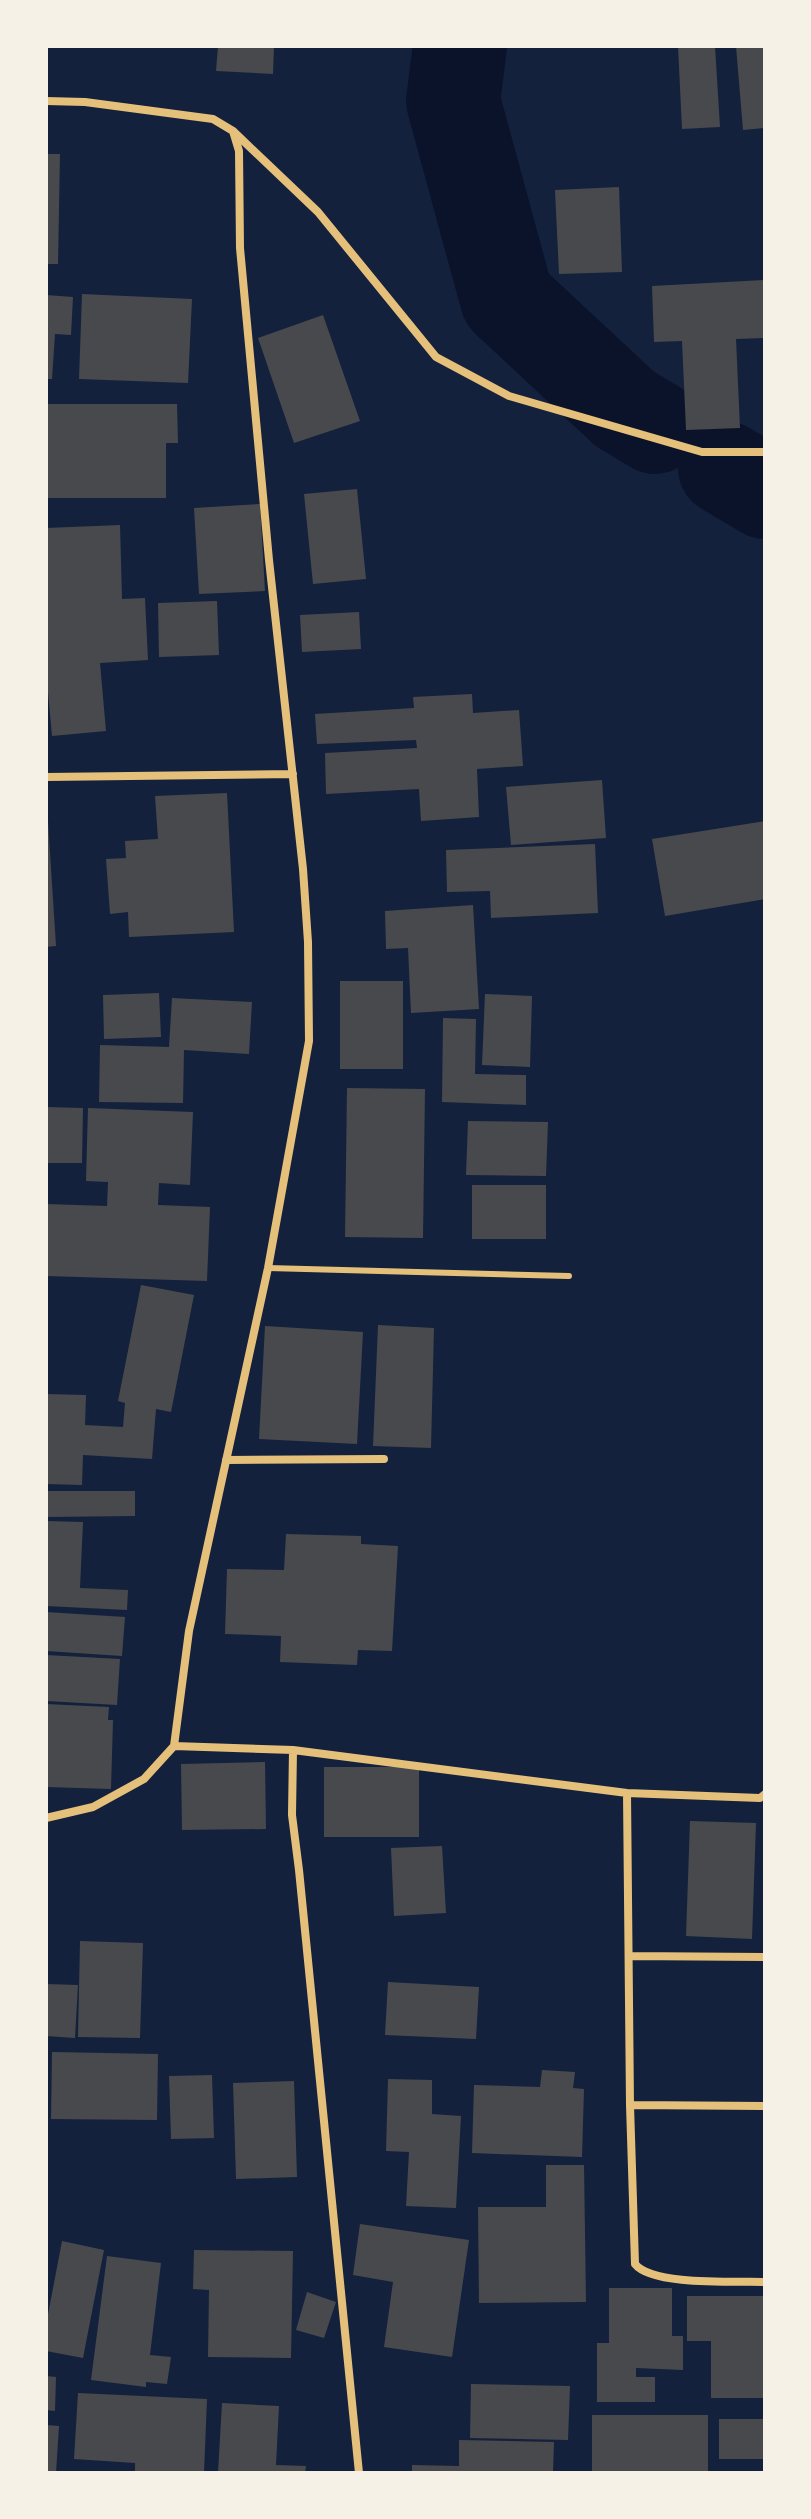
<svg xmlns="http://www.w3.org/2000/svg" width="811" height="2519" font-family="Lato,sans-serif">
<rect width="100%" height="100%" fill="#14213d"/>
<g fill="none" stroke-linecap="round" stroke-linejoin="round">
<path stroke="#0b132b" stroke-width="94" d="M460,46L453,101L507,299L625,409L655,427
M725,468L765,492"/>
</g>
<path fill="#48494c" d="M218,46H274L273,74L216,71Z
M678,46H715L720,127L682,129Z
M736,46H765V128L743,130Z
M46,154H60L58,264H46Z
M619,187L622,272L559,274L555,190Z
M765,280V338L736,339L740,428L686,430L682,341L654,342L652,286Z
M82,294L192,299L188,383L79,379Z
M46,295L73,297L71,335L55,334L52,379H46Z
M323,315L360,421L294,443L258,338Z
M46,404H177L178,443H166V498H46Z
M357,489L366,579L313,584L304,494Z
M260,504L265,591L199,594L194,508Z
M120,525L122,599L145,598L148,660L100,663L106,731L52,736L46,670V528Z
M217,601L219,655L159,657L158,603Z
M359,612L361,649L302,652L300,615Z
M472,694L473,713L519,710L523,766L477,769L479,817L421,821L419,789L326,794L325,753L417,748L416,740L317,744L315,714L414,708L413,697Z
M602,780L606,838L511,845L506,787Z
M227,793L234,932L129,937L128,912L110,914L106,859L126,858L125,841L158,839L155,796Z
M46,821H48L56,946L46,947Z
M765,821V899L665,916L652,839Z
M595,844L598,913L491,918L490,891L447,892L446,850Z
M473,905L479,1009L411,1013L408,948L386,949L385,911Z
M340,981H403V1069H340Z
M159,993L161,1037L104,1039L103,995Z
M485,994L532,996L530,1067L482,1065Z
M172,998L252,1002L249,1054L184,1050L183,1103L99,1102L100,1045L169,1047Z
M443,1018L476,1019L475,1074L526,1075V1105L442,1102Z
M347,1088L425,1089L423,1238L345,1237Z
M46,1107L83,1108L82,1163H46Z
M88,1108L193,1112L190,1185L159,1183L158,1205L210,1207L207,1281L46,1276V1204L107,1206L108,1182L86,1181Z
M468,1121L548,1122L546,1176L466,1175Z
M472,1185H546V1239H472Z
M141,1285L194,1295L171,1412L156,1409L152,1459L83,1455L82,1485L46,1484V1394L86,1395L85,1425L123,1427L125,1403L118,1401Z
M378,1325L434,1328L431,1448L373,1446Z
M265,1326L363,1332L357,1444L259,1439Z
M46,1491H135V1516L46,1517Z
M46,1521L83,1522L80,1588L128,1590L127,1610L46,1606Z
M286,1534L361,1536V1544L398,1546L392,1651L358,1650L357,1665L280,1662L281,1636L225,1634L227,1569L284,1570Z
M46,1612L125,1617L122,1656L46,1651Z
M46,1655L120,1659L117,1705L46,1701Z
M46,1704L109,1707L108,1720H113L111,1789L46,1787Z
M265,1762L266,1829L182,1830L181,1764Z
M324,1767H419V1837H324Z
M690,1821L756,1823L752,1939L686,1936Z
M442,1846L446,1913L394,1916L391,1848Z
M80,1941L143,1943L140,2038L78,2037Z
M388,1982L479,1987L476,2039L385,2035Z
M46,1984L78,1985L75,2038L46,2036Z
M52,2052L158,2054L157,2120L51,2119Z
M542,2070L575,2072L573,2088L584,2089L582,2157L472,2153L474,2085L540,2087Z
M212,2075L214,2138L171,2139L169,2076Z
M388,2079L432,2080V2114L461,2116L456,2208L406,2206L409,2152L386,2151Z
M294,2081L297,2177L236,2179L233,2083Z
M546,2165H584L586,2302L479,2303L478,2207H546Z
M360,2224L469,2240L452,2357L384,2347L393,2282L353,2275Z
M62,2241L104,2250L83,2358L46,2351V2325Z
M194,2250L293,2251L291,2358L208,2357L209,2290L193,2289Z
M107,2256L161,2263L150,2355L171,2357L167,2384L146,2382V2387L91,2380Z
M609,2288H672V2336H683V2370L636,2368V2377H655V2402H597V2343H609Z
M307,2292L336,2302L324,2338L296,2330Z
M687,2296H765V2398H711V2341H687Z
M46,2376L56,2377L55,2411L46,2410Z
M471,2384L570,2386L568,2440L470,2438Z
M78,2393L207,2399L204,2473H135V2463L74,2459Z
M222,2403L279,2406L276,2465L306,2466L305,2473H218Z
M592,2415H708V2473H592Z
M719,2419H765V2459H719Z
M46,2425L59,2426L56,2473H46Z
M459,2440L554,2442L553,2473H412V2465L459,2466Z"/>
<g fill="none" stroke-linecap="round" stroke-linejoin="round">
<path stroke="#e5c07b" stroke-width="6" d="M268,1268L569,1276"/>
<path stroke="#e5c07b" stroke-width="8" d="M46,101L85,102L213,119L233,131L239,151L240,248L269,560L303,869L308,942L309,1041L268,1268L189,1631L174,1746L144,1779L93,1807L46,1818
M233,131L318,212L436,357L509,396L702,452H765
M46,777L293,774
M226,1460L384,1459
M174,1746L293,1750L627,1793L760,1798L765,1794
M293,1750L292,1815L299,1870L359,2473
M627,1793L630,2105L635,2264C652,2286 737,2281 765,2282
M629,1956L765,1957
M630,2105L765,2106"/>
</g>
<rect width="811" height="2519" fill="none" stroke="#f6f1e7" stroke-width="96"/>
</svg>
